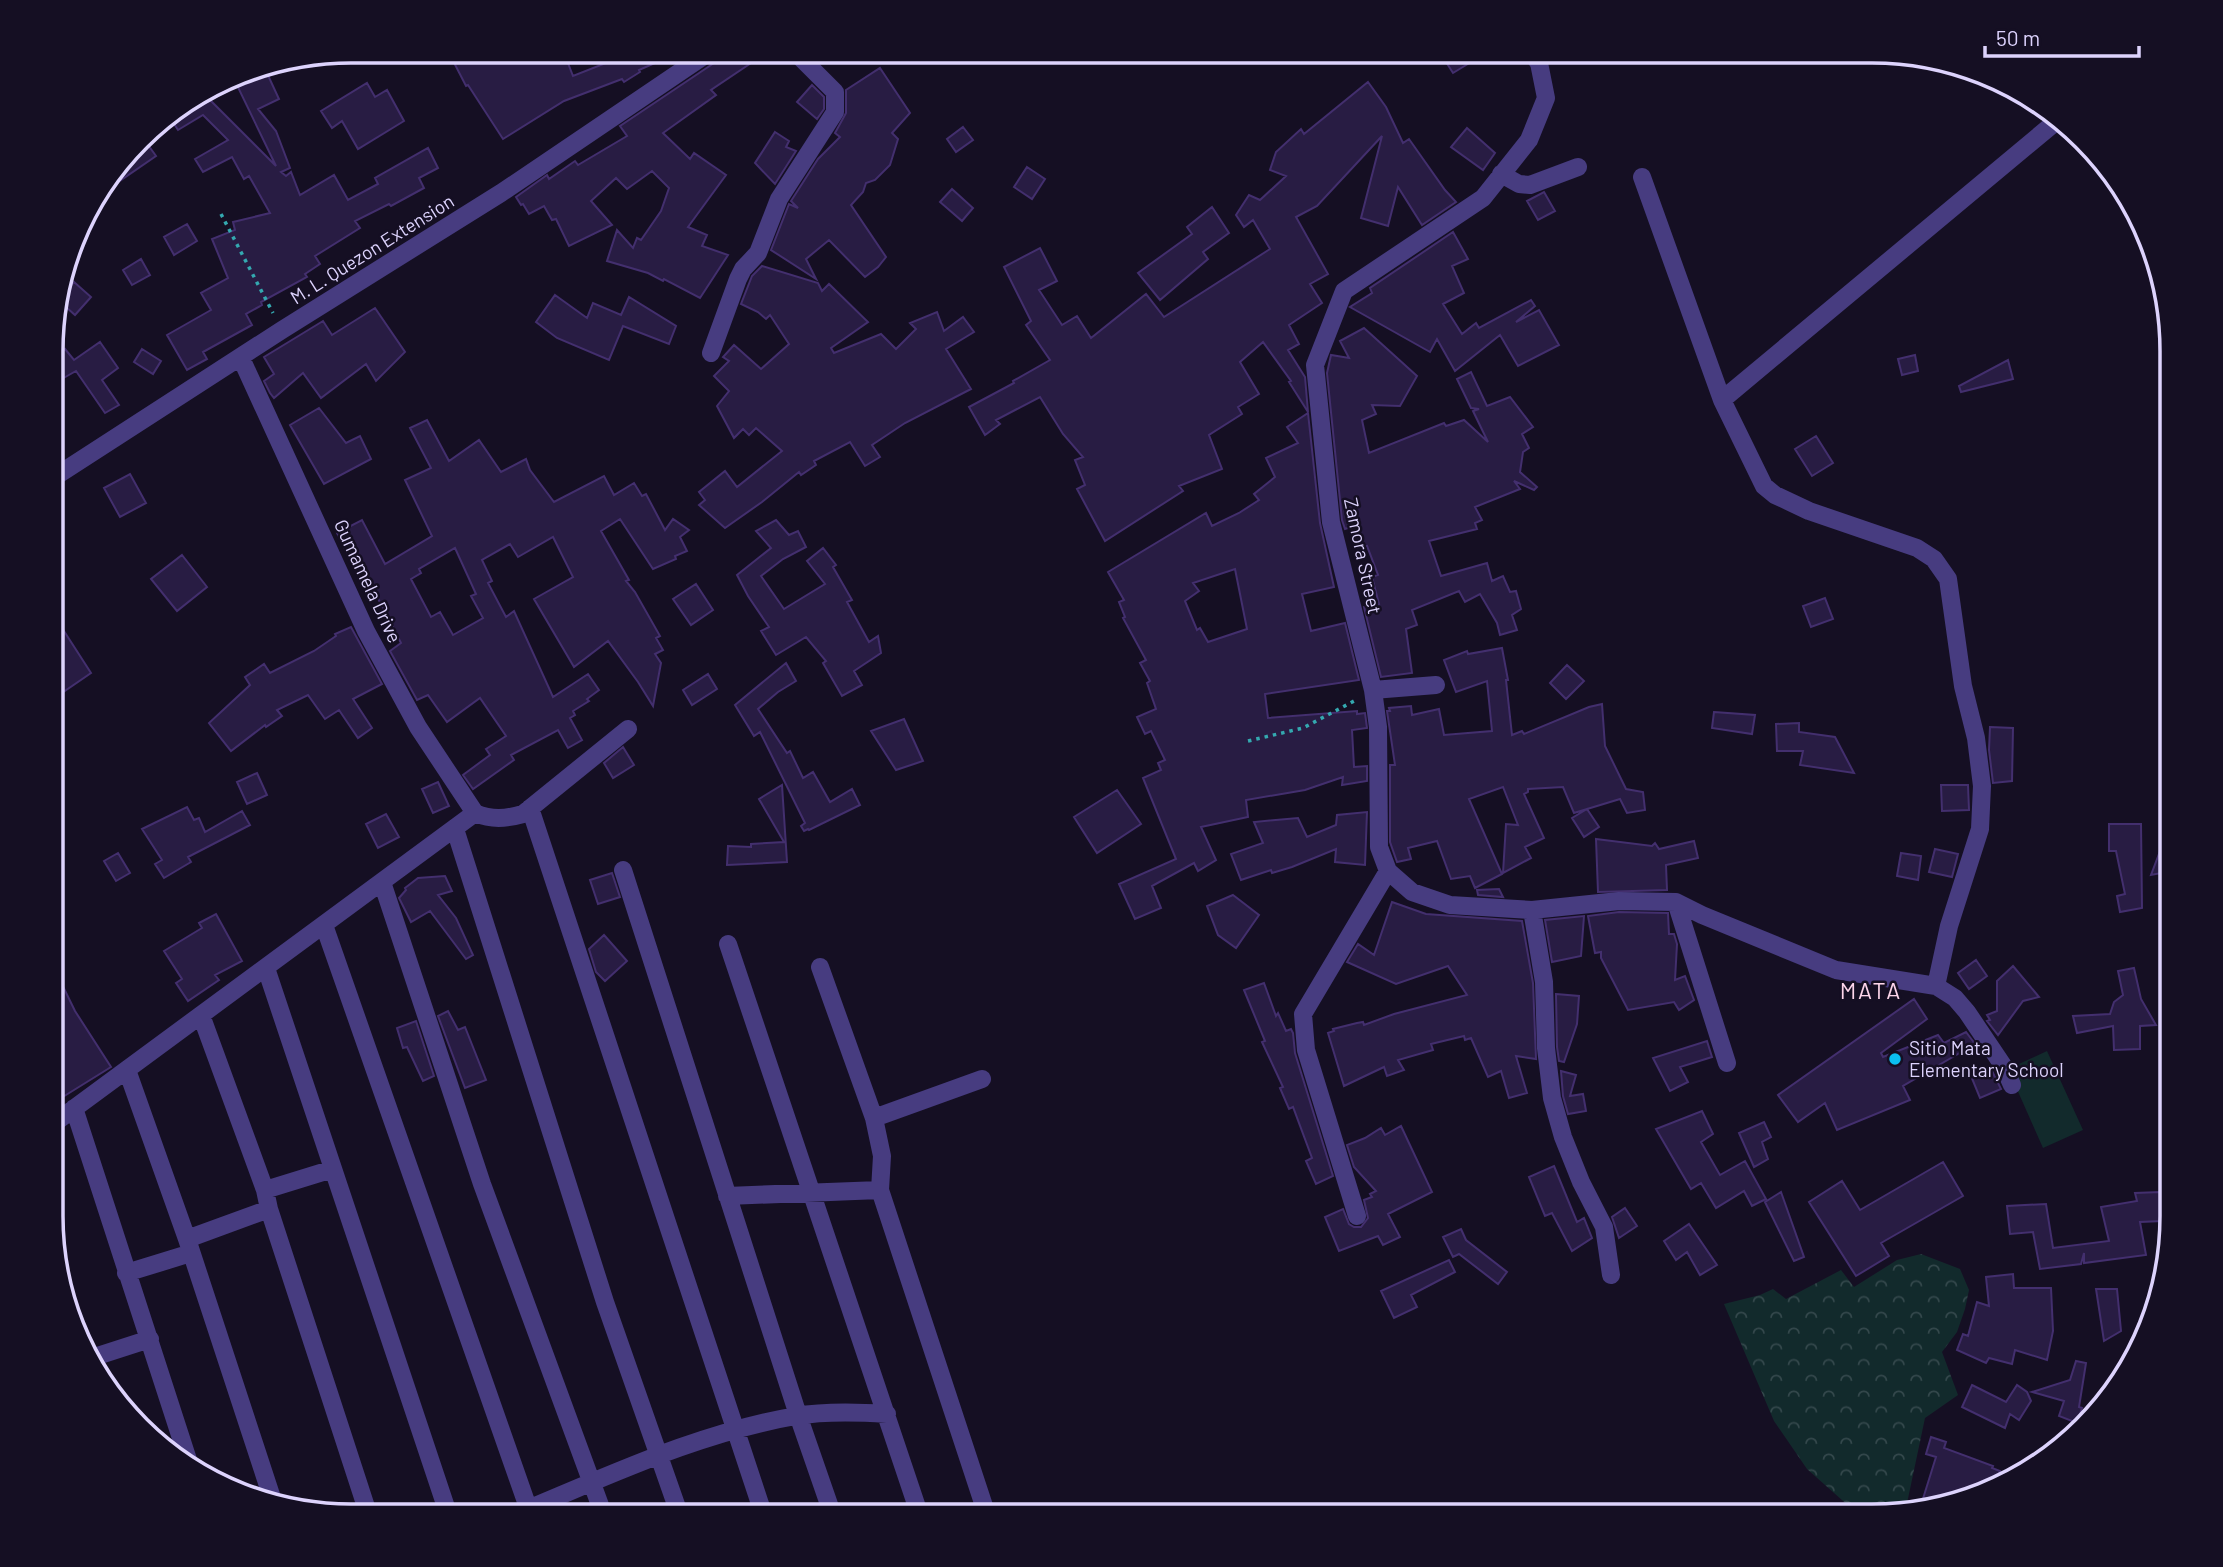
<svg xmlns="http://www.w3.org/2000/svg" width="2223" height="1567" font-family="Barlow,sans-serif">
<defs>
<pattern id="forest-crowns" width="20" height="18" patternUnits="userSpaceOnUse" patternTransform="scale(1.75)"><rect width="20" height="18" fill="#122a2c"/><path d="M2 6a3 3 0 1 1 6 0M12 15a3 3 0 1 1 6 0" fill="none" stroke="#34484c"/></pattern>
</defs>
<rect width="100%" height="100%" fill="#150f23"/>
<path fill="#122a2c" d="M2047,1051L2083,1130L2043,1148L2008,1069Z"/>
<path fill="url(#forest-crowns)" d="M1921,1254L1960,1269L1969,1290L1965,1309L1957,1332L1942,1352L1958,1395L1925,1418L1906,1508L1872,1516H1860L1807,1469L1774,1421L1724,1304L1760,1295L1773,1289L1786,1299L1841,1270L1854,1287L1897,1260Z"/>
<path fill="#281c43" stroke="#432f6e" stroke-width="2" fill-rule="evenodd" d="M448,51H531L538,63L564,53L573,76L611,61L605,51H682L639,70L640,72L624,82L622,79L564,101L503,139L468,85L466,86Z
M732,51H769L711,90L716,95L663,133L690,159L694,153L726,175L688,227L707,235L702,246L728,255L700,298L664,279L663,281L648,273L607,261L617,230L633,248L637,238L641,240L661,211L669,188L652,171L627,189L616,178L591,201L612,225L569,246L556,219L552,220L544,206L529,214L523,204L521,205L516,197L547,175L549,179L575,161L578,165L627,136L620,126Z
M1439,51H1489L1453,73Z
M880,68L910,113L892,133L898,139L890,165L875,180L866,183L863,192L851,205L886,257L878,267L865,277L829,240L806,259L816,279L771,250L789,204L798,208L791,201L818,159L840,137L835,133L846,113V90Z
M266,71L279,99L258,109L276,131L290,168L281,172L286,176L291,172L300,195L334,175L348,200L378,184L375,178L428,148L438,168L419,178L424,188L391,206L389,204L355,221L360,228L315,256L320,264L305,274L307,277L261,302L262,305L246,314L252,325L203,352L207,359L187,370L167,335L211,310L201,293L228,278L212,239L235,230L233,222L270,213L249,176L244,179L232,157L203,172L195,159L228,140L203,115L178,130L169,116L199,97L201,105L208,98L276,166L234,79L247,73L251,79Z
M1368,82L1386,107L1403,143L1409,139L1445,190L1456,202L1422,225L1398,187L1388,226L1361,218L1382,136L1317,206L1296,217L1328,274L1310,284L1322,303L1289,325L1299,344L1288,350L1305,377L1308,412L1289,382L1291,381L1263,342L1240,362L1259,394L1238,407L1242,414L1209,435L1222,469L1179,486L1183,491L1105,541L1077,489L1085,485L1075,460L1083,457L1063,434L1040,397L996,420L1000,424L985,435L969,407L1014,383L1013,381L1050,360L1026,325L1031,321L1004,267L1040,248L1057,281L1039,290L1062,325L1077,316L1091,338L1146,294L1164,317L1270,249L1253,220L1244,227L1236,215L1249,195L1260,200L1286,176L1270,170L1276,152L1301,129L1304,134Z
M367,83L375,97L387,90L404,121L358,149L342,121L332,128L321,111Z
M812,85L824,97V109L817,119L797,102Z
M963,127L973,140L956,152L947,139Z
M1467,128L1495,153L1483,170L1451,147Z
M775,132L789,141L786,147L796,151L775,184L755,163Z
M143,138L156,156L108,189L106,186Z
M1027,167L1045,179L1032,199L1014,187Z
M952,189L973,208L962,221L940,202Z
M1544,192L1555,211L1538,220L1527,201Z
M1212,207L1229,233L1203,252L1208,259L1160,300L1138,273L1192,234L1187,227Z
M187,224L197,241L174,255L164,237Z
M1453,232L1468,259L1452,266L1464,293L1443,304L1462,334L1476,323L1479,328L1531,300L1535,306L1516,322L1539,310L1559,345L1518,366L1500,335L1455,371L1437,339L1430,352L1350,307L1372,293L1370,288Z
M141,259L150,275L132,285L123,270Z
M762,266L818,283L822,291L829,284L868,322L831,348L834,353L881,334L896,349L916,329L910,323L937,312L944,331L963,317L974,332L946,349L971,389L905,423L872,445L880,457L865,466L850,442L814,461L816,465L801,475L799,472L762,502L725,528L699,505L705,500L699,492L725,471L737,487L782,451L756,428L749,435L743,429L734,438L717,406L729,391L714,376L729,361L723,357L734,345L761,369L789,344L770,315L766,319L758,312L741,304L752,276Z
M74,282L91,297L75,315L58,300Z
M555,295L587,318L593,303L621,315L629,297L676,326L669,344L623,326L609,360L557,338L536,322Z
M375,308L405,352L376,381L366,364L321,398L303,373L274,398L270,393L264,381L274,374L264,357L323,321L332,335Z
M1364,328L1417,376L1400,406L1372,405L1376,414L1362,420L1369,453L1444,423L1446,426L1464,420L1488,442L1473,411L1479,409L1471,408L1457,379L1471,372L1487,406L1510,397L1533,427L1522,434L1529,448L1523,452L1520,472L1537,487L1534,490L1514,481L1520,489L1475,507L1482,520L1475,523L1477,529L1429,541L1441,576L1487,563L1492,581L1503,576L1510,592L1516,591L1521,609L1512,615L1517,630L1500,635L1497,623L1480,594L1465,602L1459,591L1412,610L1417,625L1406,629L1412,673L1381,677L1364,607L1379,604L1372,577L1378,575L1367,546L1358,548L1354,526L1345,529L1342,520L1327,373L1331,355L1349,358L1340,341Z
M100,342L118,368L102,380L119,405L105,413L76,371L60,380L53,368V358L65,349L74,360Z
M142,349L161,361L153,374L134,362Z
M1915,355L1918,371L1902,375L1898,359Z
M2008,360L2013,379L1961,392L1959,386Z
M319,408L346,443L360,436L371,459L324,484L290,425Z
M1308,413L1320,523L1334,587L1302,594L1311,631L1345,623L1359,680L1265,694L1268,718L1357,711V714L1365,713L1367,728L1352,730L1354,767L1367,766V781L1342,785L1343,777L1305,790L1246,800L1248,817L1201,827L1216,860L1198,871L1194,863L1152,886L1161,908L1135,919L1119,884L1176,859L1143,778L1161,770L1158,763L1165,760L1151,731L1145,734L1137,717L1156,709L1147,683L1150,681L1140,663L1146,660L1123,618L1125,617L1119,602L1124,600L1108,572L1206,513L1212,526L1239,513L1259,500L1254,494L1275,477L1266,458L1298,443L1287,427ZM1235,569L1247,629L1208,642L1200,628L1197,630L1185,601L1199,591L1193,583Z
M427,420L449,461L479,440L501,472L526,459L530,470L554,502L604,476L614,495L634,483L642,496L646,494L665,530L673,519L689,530L680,537L687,551L675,556L676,559L653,569L620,519L601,531L629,580L626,581L635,592L660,636L656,638L663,650L655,654L661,663L653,706L638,682L608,641L574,667L534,599L573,577L553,537L518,557L510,544L482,560L492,581L488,583L506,617L514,611L553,697L588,674L599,690L587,699L589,701L573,711L575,715L570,718L582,740L568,748L558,730L511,755L514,760L473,789L463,775L490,755L486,749L506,736L480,698L447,722L428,695L417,700L390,651L401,643L357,558L351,561L337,533L362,520L385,564L432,536L405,480L431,468L410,428ZM455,548L476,594L471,596L483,618L453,635L440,612L431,617L411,579L421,573L419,569Z
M1816,436L1833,463L1812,476L1795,449Z
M130,474L146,503L120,517L104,488Z
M776,520L789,535L798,531L806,547L783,559L761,576L784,609L825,584L807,561L823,548L836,565L833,567L852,600L847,602L869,642L878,636L881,653L854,671L862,685L842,696L823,663L826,661L806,637L776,655L761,631L769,627L748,596L737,575L771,548L756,531Z
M182,555L207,587L177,611L151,579Z
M696,584L713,610L691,625L673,599Z
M1825,598L1833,619L1811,627L1803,606Z
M53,614L91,673L53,699Z
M351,627L382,684L353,699L372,728L358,738L339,710L325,719L308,695L277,710L282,716L266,727L265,725L231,751L209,723L250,685L245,677L264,664L270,673L314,651L336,636L335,634Z
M1502,648L1508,680H1506L1512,735L1522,731L1524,734L1589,707L1602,704L1605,746L1626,789L1643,792L1645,810L1627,813L1620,799L1574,813L1563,787L1528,789V792L1524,794L1544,838L1525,847L1531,858L1503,873L1506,824L1518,825L1503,787L1469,799L1502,874L1475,888L1470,876L1451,879L1437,841L1408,848L1411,859L1397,862L1390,842V765H1395L1387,711H1390L1389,708L1411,706L1412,715L1439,709L1444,735L1492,731L1487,681L1456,692L1444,660L1467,651L1468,654Z
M786,663L796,681L778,692L758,709L787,753L790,751L803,778L813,772L830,802L852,789L860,805L809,830L808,829L804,831L801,826L805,823L760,732L754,736L735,705Z
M1567,665L1584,681L1566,699L1550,683Z
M708,674L717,689L692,705L683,690Z
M1714,712L1755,715L1752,734L1712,728Z
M904,719L923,761L896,770L871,731Z
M1799,723V732L1835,737L1854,773L1800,765L1803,751H1777L1776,724Z
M1990,727L2013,728L2012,781L1993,783L1989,750Z
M623,747L634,765L613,778L604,763Z
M257,773L267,795L247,804L237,782Z
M438,782L449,806L433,813L422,789Z
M782,785L787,862L727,865L728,846L751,847V844L784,842L759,799Z
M1941,785H1968L1969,810L1942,811Z
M1117,790L1141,824L1097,853L1074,817Z
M187,807L194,820L199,818L205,832L242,811L250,825L188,857L191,862L164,878L155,864L162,860L142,829Z
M1587,809L1599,827L1584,837L1572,818Z
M1367,812L1365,865L1335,862L1336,849L1292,867L1272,873L1271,870L1241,880L1231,854L1263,843L1254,822L1298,818L1307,837L1336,825L1337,815Z
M386,814L399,837L378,848L366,824Z
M2109,824H2141L2142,908L2120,912L2117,896L2125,894L2116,851H2109Z
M2170,825L2172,871L2151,875Z
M1596,839L1652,846L1655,843L1659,849L1694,841L1698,858L1666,865L1667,890L1598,892Z
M1935,849L1958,854L1952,877L1929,872Z
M118,853L130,873L116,881L104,861Z
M1901,853L1921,856L1918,880L1897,876Z
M612,873L620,897L598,904L590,880Z
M445,876L452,891L438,895L456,918L473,955L466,959L430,911L411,922L399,898L406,890L405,888L418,878Z
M1499,889L1503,897L1478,895L1477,890Z
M1233,895L1259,915L1236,948L1218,935L1207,906Z
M1392,902L1426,914L1522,921L1533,983L1536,1059L1516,1056L1527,1093L1509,1098L1501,1071L1488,1077L1471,1038L1465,1040L1464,1036L1431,1044L1433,1050L1398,1060L1404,1070L1387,1076L1384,1067L1344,1086L1328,1033L1334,1031L1333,1029L1357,1023L1363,1022L1364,1025L1394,1014L1467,995L1448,966L1396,984L1347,962L1358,944L1374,955Z
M1619,912L1668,913L1669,934H1674L1677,944L1675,980L1685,976L1694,1000L1679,1010L1674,1002L1628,1010L1601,958V952L1595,953L1588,916Z
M216,914L242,961L215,975L219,980L188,1001L176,983L182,979L164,951L202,928L199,923Z
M1584,916L1581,956L1552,962L1545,920Z
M604,935L627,961L605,981L596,972L589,949Z
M1976,960L1987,976L1969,989L1958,973Z
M53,966L75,1011L111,1067L53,1103Z
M2013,966L2039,997L2023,1001L1998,1035L1987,1021L1990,1020L1987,1015L1997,1011V981Z
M2134,968L2141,999L2156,1025L2140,1026V1049L2114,1050L2113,1026L2077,1033L2073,1016L2110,1014L2114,1002L2123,995L2118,971Z
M1264,983L1276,1016L1278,1013L1286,1031L1291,1029L1293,1033L1295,1053L1333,1176L1316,1184L1306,1161L1312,1158L1293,1107L1289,1109L1280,1088L1283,1087L1262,1042L1265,1041L1244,990Z
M1556,994L1579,996L1577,1024L1564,1062L1559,1061L1557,1047Z
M1914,999L1927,1019L1881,1053L1883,1057L1938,1035L1944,1043L1966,1032L1975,1044L1903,1086L1910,1100L1837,1130L1825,1103L1798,1122L1778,1095Z
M448,1011L458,1030L465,1027L486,1080L465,1088L438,1016Z
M416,1021L434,1076L423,1081L407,1047L403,1048L397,1028Z
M1707,1041L1712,1057L1680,1067L1688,1082L1670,1091L1653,1058Z
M1990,1067L2001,1089L1980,1098L1971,1076Z
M1561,1071L1576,1075L1570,1096L1583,1094L1586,1111L1568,1114L1563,1096Z
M1702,1111L1713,1134L1701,1142L1720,1175L1745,1161L1766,1199L1752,1206L1744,1191L1716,1208L1701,1183L1691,1189L1656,1129Z
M1764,1122L1771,1137L1762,1142L1768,1159L1754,1167L1739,1133Z
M1401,1126L1432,1192L1388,1214L1400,1237L1383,1245L1378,1236L1339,1251L1325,1217L1343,1209L1349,1224L1354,1227H1361L1368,1218L1364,1200L1372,1197L1370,1194L1376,1191L1354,1167L1347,1145L1365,1138L1381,1128L1385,1135Z
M1943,1162L1963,1196L1881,1243L1889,1256L1856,1276L1809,1202L1842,1181L1860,1210Z
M1554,1166L1577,1222L1584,1218L1592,1238L1572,1251L1552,1213L1545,1216L1529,1177Z
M1781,1192L1804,1257L1794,1261L1765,1202Z
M2160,1192L2162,1221L2140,1222L2146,1255L2084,1263V1253L2081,1264L2040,1269L2033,1232L2010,1234L2007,1206L2046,1204L2053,1248L2109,1241L2101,1207L2137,1201L2135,1193Z
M1625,1208L1637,1226L1619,1238L1612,1217Z
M1689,1224L1717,1265L1700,1275L1687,1252L1676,1260L1664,1241Z
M1461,1229L1466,1240L1507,1272L1498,1284L1459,1254L1453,1257L1443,1237Z
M1449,1260L1455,1272L1411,1295L1417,1307L1394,1318L1381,1291Z
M2013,1274L2014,1288H2051L2053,1331L2047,1360L2015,1350L2012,1364L1989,1358L1986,1363L1957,1350L1963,1334L1968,1336L1977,1302L1989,1306L1986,1277Z
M2096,1289H2117L2121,1331L2104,1341Z
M2076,1361L2086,1363L2079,1407L2082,1408L2077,1423L2059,1416L2064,1401L2032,1392L2070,1380Z
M1972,1385L2006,1402L2017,1385L2027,1392L2031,1401L2019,1420L2010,1414L2005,1428L1962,1407Z
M1931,1437L1946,1442L1944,1448L1993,1466L1992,1468L2000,1471L1993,1488L1921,1505L1936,1457L1926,1454Z"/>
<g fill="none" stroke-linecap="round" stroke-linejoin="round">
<path stroke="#34a9b0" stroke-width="3.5" stroke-dasharray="3.5 5" stroke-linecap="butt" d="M221,214L273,313
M1248,741L1303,728L1356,700"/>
<path stroke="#473c80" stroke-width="18" d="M1530,51L1539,63L1546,98L1529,140L1483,198L1344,291L1315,365L1331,522L1373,690L1378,727L1379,847L1388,871L1412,892L1450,905L1532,910L1619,901L1676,902L1702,915L1836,970L1936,986L1955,998L1967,1012L2004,1067L2012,1085
M1501,174L1519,184L1530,185L1578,167
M1642,177L1722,400
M711,353L738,279L743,269L758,253L779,199L835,112V92L794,51
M241,358L366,631L418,727L475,813
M53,478L282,330L501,193L711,51
M1373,690L1436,685
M530,808L764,1516
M475,813C492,820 505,819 523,814L628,729
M455,829L605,1302L680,1516
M623,870L798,1415L833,1516
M382,882L482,1184L604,1516
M1676,902L1727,1063
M1532,910L1544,982L1546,1048L1552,1098L1563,1137L1581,1182L1604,1227L1611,1275
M324,925L531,1516
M728,944L920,1516
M820,967L874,1118L882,1156L880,1190L986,1512
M266,968L449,1516
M1936,986L1949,926L1980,829L1982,786L1976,738L1963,686L1948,579L1934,559L1917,548L1809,511L1775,495L1764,486L1722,400L2059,119
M201,1015L265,1190L269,1209L369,1516
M127,1070L187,1239L274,1504
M74,1108L190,1466
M874,1118L982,1079
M53,1124L475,813
M265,1190L333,1169
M727,1196L880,1190
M1357,1216L1306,1050L1303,1014L1388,871
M187,1239L269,1209
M126,1273L191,1253
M88,1359L150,1339
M506,1516L528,1509C615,1473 702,1432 796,1416C825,1411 857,1412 887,1414"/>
</g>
<circle fill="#0bbff1" stroke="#150f23" stroke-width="2.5" cx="1895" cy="1059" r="7"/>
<g text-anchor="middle" stroke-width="5" stroke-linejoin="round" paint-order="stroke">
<g font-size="19" fill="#ddd3fd" stroke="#150f23">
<text transform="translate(372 249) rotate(-32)" y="7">M. L. Quezon Extension</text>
<text transform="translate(1363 556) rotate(78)" y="7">Zamora Street</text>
<text transform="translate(368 581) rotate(65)" y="7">Gumamela Drive</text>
</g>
<g font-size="19" fill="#ddd3fd" stroke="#150f23" text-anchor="start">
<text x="1909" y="1055">Sitio Mata<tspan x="1909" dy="22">Elementary School</tspan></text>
</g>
<g font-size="23" letter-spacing="2" fill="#fdd5ea" stroke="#150f23">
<text x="1871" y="999">MATA</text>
</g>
</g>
<path d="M0 0H2223V1567H0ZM351 63H1872A288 288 0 0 1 2160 351V1216A288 288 0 0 1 1872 1504H351A288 288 0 0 1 63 1216V351A288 288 0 0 1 351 63Z" fill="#150f23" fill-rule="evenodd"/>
<path fill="none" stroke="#ddd3fd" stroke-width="3.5" d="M351 63H1872A288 288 0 0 1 2160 351V1216A288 288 0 0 1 1872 1504H351A288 288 0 0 1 63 1216V351A288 288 0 0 1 351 63Z"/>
<path d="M1985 46v10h154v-10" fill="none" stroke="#ddd3fd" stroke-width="3.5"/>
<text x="1996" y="46" font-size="21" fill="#ddd3fd" stroke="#150f23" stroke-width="5" paint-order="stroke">50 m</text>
</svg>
